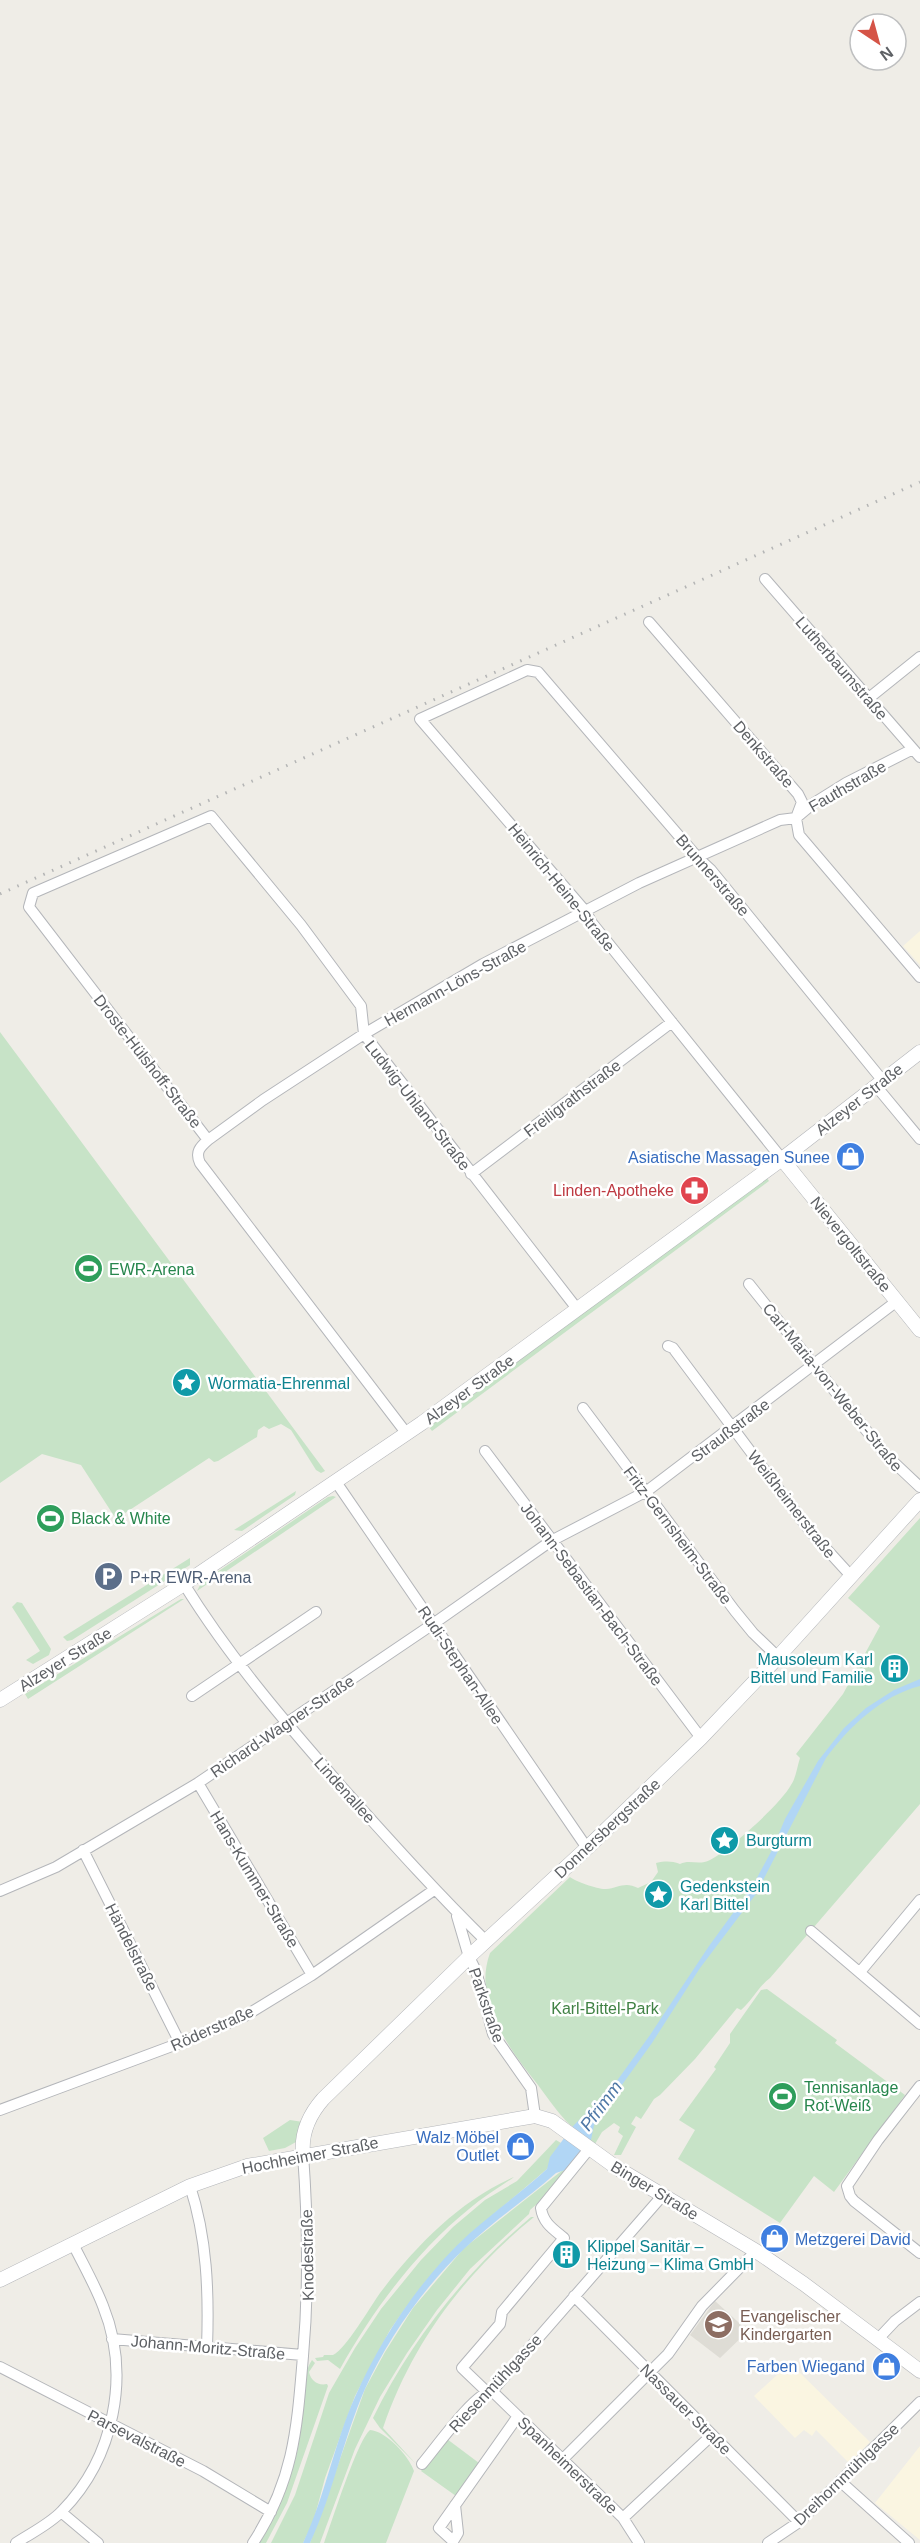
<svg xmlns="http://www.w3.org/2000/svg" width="920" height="2543" font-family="Arial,sans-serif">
<rect width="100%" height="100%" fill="#efede7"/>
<path fill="#faf5e1" d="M920,931V965L903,946Z
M790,2363L870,2442L849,2463L816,2430L812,2436L804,2430L795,2438L754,2396Z
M920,2446V2540L875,2503Z"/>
<path fill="#dedcd5" d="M715,2301L748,2331L720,2358L690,2335Z"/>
<path fill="#c7e3c7" d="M0,1032L325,1471L321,1473L316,1470L291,1430L281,1424L269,1429L264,1426L258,1430L257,1437L218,1461L214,1462L209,1458L116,1519L81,1465L42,1454L0,1483Z
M767,1178L769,1181L432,1431L429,1427Z
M296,1491L295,1495L242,1531L234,1530Z
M333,1496L336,1497L197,1591L201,1583L328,1497Z
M920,1518V1804L770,1978C758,1987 752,2001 741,2010L737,2008L695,2059L660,2095L654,2099L641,2119L636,2116L631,2124L636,2127L621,2155H614L623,2136L618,2132L620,2127L614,2123L602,2132L595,2144C586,2136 574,2129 566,2121C556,2110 547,2097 538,2085C510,2049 472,2002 490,1953L570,1877C574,1881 600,1890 606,1889C618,1888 625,1881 638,1888L651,1882L658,1872L656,1863C666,1861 671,1861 680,1864C690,1859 699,1866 710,1860C729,1850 780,1805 791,1785C796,1778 797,1767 800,1758L796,1754L843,1694L880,1626L848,1598Z
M190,1558V1565L72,1640L67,1641L63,1637Z
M181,1599H184L28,1699L25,1694Z
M17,1602L22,1603L51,1649L49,1655L33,1664L26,1660L40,1651L12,1607Z
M767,1989L837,2040L835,2043L905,2095L834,2192L814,2176L780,2223L678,2159L695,2130L679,2120L716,2069L714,2067L730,2043V2034L761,1990Z
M290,2120L303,2122L296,2142L285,2148L269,2151L263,2138Z
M556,2140L561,2143L547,2169L460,2243L407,2306L390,2330L355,2396L325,2478L313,2523L303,2543H271L295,2495L329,2393L355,2348L381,2309L421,2260L453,2227L485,2200L517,2181Z
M564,2169H568L547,2195L530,2210L529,2214L470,2269L437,2310L407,2353L380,2397L355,2449L320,2543H310L365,2389L385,2352L413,2308L464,2248Z
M514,2177C499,2188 483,2197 469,2209C416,2252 373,2310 340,2369L328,2360L317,2361L315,2358L323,2357L324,2355H333C346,2349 370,2307 380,2293C417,2245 458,2202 514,2177Z
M531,2217H534C464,2274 412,2343 383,2428L416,2464L380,2428L373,2418C410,2342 466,2271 531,2217Z
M312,2360L315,2363L309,2372C311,2381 318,2386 327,2384L328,2386L287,2503L266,2543H259C276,2513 291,2482 298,2448C303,2423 299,2379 312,2360Z
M370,2430C386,2431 409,2456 414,2471L386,2543H324C332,2522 357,2441 370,2430Z
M447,2439L479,2463L456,2496L421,2471Z"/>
<path fill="#b1d6f5" d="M920,1679V1686C881,1696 849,1727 826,1758L756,1894L700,1968L652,2043L606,2107L594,2125L591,2140L568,2169L556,2173C527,2199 493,2221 465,2248C424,2287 388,2338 365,2389C343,2439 333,2494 310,2543H303C325,2497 334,2444 355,2397C382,2336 421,2278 470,2233C495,2211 522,2192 547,2169L550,2157L574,2125L611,2089L650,2035L709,1946L752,1887L772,1850L785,1819L818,1761L844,1728L866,1708L894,1690Z"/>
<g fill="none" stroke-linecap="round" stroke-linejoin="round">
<defs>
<path id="minor" d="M765,579L920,757
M649,622L798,794L802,802L796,818L799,835L920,977
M869,698L920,657
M876,1086L920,1139
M208,1140L263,1100L364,1034L483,964L639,883L780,820L796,818L814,803L846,783L913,749
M782,1159L592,923L586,912L420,719L527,670L538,672L698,858L711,870L883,1081
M471,1174L672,1022
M749,1284L886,1455L920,1487
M668,1346L673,1348L810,1531L851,1576
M583,1408L735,1611L753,1633L778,1657
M407,1434L200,1163C195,1152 200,1147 208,1140L29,907L33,893L211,816L301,925L361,1006L364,1034L578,1310
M485,1451L701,1738
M336,1482L587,1848
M184,1584C231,1660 290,1728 349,1795C394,1845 438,1894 486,1941
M192,1696L316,1612
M198,1783L312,1975
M83,1850L180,2043
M0,1891L56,1867L198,1783L433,1624L551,1541L647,1491L897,1301
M457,1916L469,1957L476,1971L493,2034L531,2088L535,2116
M811,1931L920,2024
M860,1972L920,1900
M920,2086L878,2140L847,2186L850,2196L854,2201L920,2253
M0,2110L180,2043L245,2016L312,1975L434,1890
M190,2186C207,2238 209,2292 207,2347
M574,2296L799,2522
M112,2339L303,2355
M878,2339L895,2321L920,2302
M0,2367L203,2471L271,2512
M486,2391L462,2368L500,2324L502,2312L564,2238C553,2229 543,2223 541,2208L589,2149
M492,2391L623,2518L639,2543
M563,2459L668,2354L702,2306L756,2251
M422,2464C435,2449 475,2392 492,2391L663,2195
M841,2482L909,2543
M61,2512L98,2543
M623,2518L712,2435
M453,2541L439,2528L518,2416
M16,2543C31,2533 50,2524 62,2511C114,2458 131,2375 103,2306C95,2285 83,2264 73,2244
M253,2543C294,2480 297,2428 303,2356C309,2288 308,2222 303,2154
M452,2543L458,2533L455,2505
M768,2543L799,2522L920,2402"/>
<path id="tertiary" d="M782,1159L920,1330
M0,1700L184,1584L422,1423L782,1159L920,1052
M303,2154C301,2133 309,2115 323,2099L475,1951L587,1848L701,1738L778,1657L920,1500
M0,2280L190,2186L247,2166L535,2116L552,2121L617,2168L756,2251L804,2284L920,2371"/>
</defs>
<use href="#minor" stroke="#b4b6ba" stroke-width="12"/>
<use href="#tertiary" stroke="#b4b6ba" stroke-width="15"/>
<use href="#minor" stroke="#fff" stroke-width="10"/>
<use href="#tertiary" stroke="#fff" stroke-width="14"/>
<path stroke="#b4b5b5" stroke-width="3" stroke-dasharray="1.5 8" stroke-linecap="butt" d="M0,894L920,482"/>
</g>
<defs>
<symbol id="shop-disc" viewBox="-11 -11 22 22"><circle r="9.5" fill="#3f7fe0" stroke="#fff"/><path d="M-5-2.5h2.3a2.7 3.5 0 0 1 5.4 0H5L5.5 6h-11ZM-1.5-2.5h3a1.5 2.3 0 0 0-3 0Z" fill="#fff"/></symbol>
<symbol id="pharmacy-disc" viewBox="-11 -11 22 22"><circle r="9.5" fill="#e0444e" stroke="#fff"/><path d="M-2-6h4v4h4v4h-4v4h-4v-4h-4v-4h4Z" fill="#fff"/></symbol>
<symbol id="stadium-disc" viewBox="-11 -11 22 22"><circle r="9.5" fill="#2e9e5b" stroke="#fff"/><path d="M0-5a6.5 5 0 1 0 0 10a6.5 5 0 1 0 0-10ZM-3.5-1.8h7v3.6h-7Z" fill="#fff"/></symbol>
<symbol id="sight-disc" viewBox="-11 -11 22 22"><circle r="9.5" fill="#0f9aa8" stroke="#fff"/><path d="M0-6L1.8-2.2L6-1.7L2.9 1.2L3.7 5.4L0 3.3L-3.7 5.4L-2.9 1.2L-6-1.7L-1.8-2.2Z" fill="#fff"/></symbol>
<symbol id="parking-disc" viewBox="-11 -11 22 22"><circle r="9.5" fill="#5c6f8a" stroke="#fff"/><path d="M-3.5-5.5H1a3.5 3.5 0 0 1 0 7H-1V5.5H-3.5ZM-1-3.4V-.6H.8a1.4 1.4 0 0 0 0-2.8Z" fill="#fff"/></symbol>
<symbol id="building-disc" viewBox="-11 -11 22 22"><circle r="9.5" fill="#0f9aa8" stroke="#fff"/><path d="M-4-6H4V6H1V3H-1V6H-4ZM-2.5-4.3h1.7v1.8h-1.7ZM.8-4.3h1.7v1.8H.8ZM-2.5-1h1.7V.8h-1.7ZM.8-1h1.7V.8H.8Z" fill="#fff"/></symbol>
<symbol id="school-disc" viewBox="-11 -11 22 22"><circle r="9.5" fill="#8d6e63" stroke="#fff"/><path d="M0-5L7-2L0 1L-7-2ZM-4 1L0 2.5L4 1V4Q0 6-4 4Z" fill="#fff"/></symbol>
</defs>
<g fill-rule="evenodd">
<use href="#shop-disc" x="834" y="1140" width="33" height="33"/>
<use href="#pharmacy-disc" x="678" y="1174" width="33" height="33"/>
<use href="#stadium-disc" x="72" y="1252" width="33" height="33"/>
<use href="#sight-disc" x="170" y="1366" width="33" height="33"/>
<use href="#stadium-disc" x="34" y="1502" width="33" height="33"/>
<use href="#parking-disc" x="92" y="1560" width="33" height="33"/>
<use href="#building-disc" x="878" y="1652" width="33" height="33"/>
<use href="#sight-disc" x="708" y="1824" width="33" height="33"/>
<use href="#sight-disc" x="642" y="1878" width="33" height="33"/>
<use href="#stadium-disc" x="766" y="2080" width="33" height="33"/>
<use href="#shop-disc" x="504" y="2130" width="33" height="33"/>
<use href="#shop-disc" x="758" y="2222" width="33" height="33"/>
<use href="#building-disc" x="550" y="2238" width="33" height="33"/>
<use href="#school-disc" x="702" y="2308" width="33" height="33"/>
<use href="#shop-disc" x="870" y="2350" width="33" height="33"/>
</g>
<g text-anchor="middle" stroke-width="5" stroke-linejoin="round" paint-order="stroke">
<g font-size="16" fill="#5e6165" stroke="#fff">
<text transform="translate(842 668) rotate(49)" y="6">Lutherbaumstraße</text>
<text transform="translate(764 754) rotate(49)" y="6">Denkstraße</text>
<text transform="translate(847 786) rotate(-30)" y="6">Fauthstraße</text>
<text transform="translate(713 875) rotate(49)" y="6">Brunnerstraße</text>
<text transform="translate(562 887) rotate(51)" y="6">Heinrich-Heine-Straße</text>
<text transform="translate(455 983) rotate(-29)" y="6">Hermann-Löns-Straße</text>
<text transform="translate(148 1061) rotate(52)" y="6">Droste-Hülshoff-Straße</text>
<text transform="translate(572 1098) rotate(-37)" y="6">Freiligrathstraße</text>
<text transform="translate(859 1099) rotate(-38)" y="6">Alzeyer Straße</text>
<text transform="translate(418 1105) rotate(52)" y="6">Ludwig-Uhland-Straße</text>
<text transform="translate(851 1244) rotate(51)" y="6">Nievergoltstraße</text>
<text transform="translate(833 1387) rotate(51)" y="6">Carl-Maria-von-Weber-Straße</text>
<text transform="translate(469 1389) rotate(-36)" y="6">Alzeyer Straße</text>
<text transform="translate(730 1430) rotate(-37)" y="6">Straußstraße</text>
<text transform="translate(792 1504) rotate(52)" y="6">Weißheimerstraße</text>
<text transform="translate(678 1535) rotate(53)" y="6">Fritz-Gernsheim-Straße</text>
<text transform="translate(592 1594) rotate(53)" y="6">Johann-Sebastian-Bach-Straße</text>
<text transform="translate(65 1659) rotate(-32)" y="6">Alzeyer Straße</text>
<text transform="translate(461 1665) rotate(56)" y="6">Rudi-Stephan-Allee</text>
<text transform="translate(282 1726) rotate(-34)" y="6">Richard-Wagner-Straße</text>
<text transform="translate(345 1790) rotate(48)" y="6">Lindenallee</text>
<text transform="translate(607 1828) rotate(-43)" y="6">Donnersbergstraße</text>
<text transform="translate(255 1879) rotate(59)" y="6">Hans-Kummer-Straße</text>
<text transform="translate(132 1947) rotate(63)" y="6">Händelstraße</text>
<text transform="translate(487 2005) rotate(71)" y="6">Parkstraße</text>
<text transform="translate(212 2028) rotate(-24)" y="6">Röderstraße</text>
<text transform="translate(310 2155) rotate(-11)" y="6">Hochheimer Straße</text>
<text transform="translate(655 2190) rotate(31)" y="6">Binger Straße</text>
<text transform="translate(307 2255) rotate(-91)" y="6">Knodestraße</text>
<text transform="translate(208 2347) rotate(5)" y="6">Johann-Moritz-Straße</text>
<text transform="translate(495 2383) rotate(-47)" y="6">Riesenmühlgasse</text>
<text transform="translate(686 2409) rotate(45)" y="6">Nassauer Straße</text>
<text transform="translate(137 2438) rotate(27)" y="6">Parsevalstraße</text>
<text transform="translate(568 2465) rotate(44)" y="6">Spanheimerstraße</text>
<text transform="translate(846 2474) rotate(-44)" y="6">Dreihornmühlgasse</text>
</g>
<g font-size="16" fill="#366cbe" stroke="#fff" text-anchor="end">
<text x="830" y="1163">Asiatische Massagen Sunee</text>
<text x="499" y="2143">Walz Möbel<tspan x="499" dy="18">Outlet</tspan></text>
<text x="795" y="2245" text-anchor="start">Metzgerei David</text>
<text x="865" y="2372">Farben Wiegand</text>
</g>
<g font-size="16" fill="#be3a42" stroke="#fff" text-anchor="end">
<text x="674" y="1196">Linden-Apotheke</text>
</g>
<g font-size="16" fill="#27864d" stroke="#fff" text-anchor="start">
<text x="109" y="1275">EWR-Arena</text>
<text x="71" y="1524">Black &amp; White</text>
<text x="804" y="2093">Tennisanlage<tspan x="804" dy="18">Rot-Weiß</tspan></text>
</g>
<g font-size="16" fill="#0d838f" stroke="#fff" text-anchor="start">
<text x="208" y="1389">Wormatia-Ehrenmal</text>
<text x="873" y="1665" text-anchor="end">Mausoleum Karl<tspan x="873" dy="18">Bittel und Familie</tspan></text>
<text x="746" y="1846">Burgturm</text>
<text x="680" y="1892">Gedenkstein<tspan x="680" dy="18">Karl Bittel</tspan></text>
<text x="587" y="2252">Klippel Sanitär –<tspan x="587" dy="18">Heizung – Klima GmbH</tspan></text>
</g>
<g font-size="16" fill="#4e5e75" stroke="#fff" text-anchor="start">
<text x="130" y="1583">P+R EWR-Arena</text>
</g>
<g font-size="16" fill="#418245" stroke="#fff">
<text x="605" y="2014">Karl-Bittel-Park</text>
</g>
<g font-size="16" fill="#785e54" stroke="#fff" text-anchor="start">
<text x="740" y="2322">Evangelischer<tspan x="740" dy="18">Kindergarten</tspan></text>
</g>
<g font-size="18" font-style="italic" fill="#4f78a6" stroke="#fff">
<text transform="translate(601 2106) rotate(-53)" y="6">Pfrimm</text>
</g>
</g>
<g transform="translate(878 42) rotate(144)"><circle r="28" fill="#ffffff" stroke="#bfc0c1" stroke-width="1.5"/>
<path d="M0-4.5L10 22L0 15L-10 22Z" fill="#d55447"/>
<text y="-9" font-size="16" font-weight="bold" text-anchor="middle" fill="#5e6165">N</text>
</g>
</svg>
